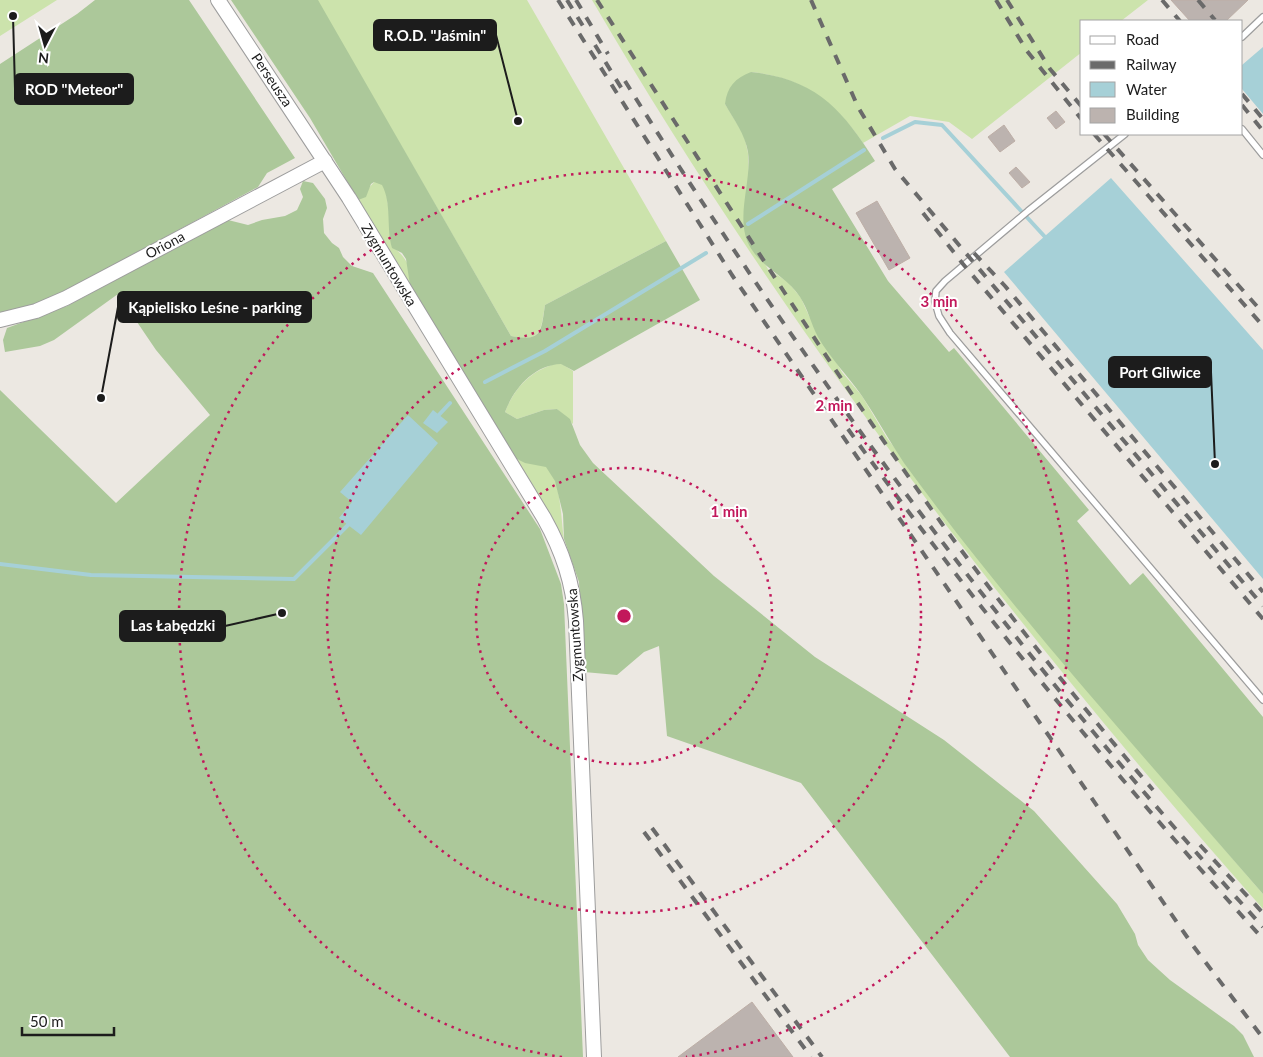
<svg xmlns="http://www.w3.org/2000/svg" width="1263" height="1057" font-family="Lato,sans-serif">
<rect width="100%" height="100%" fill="#ece8e2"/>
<path fill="#cce3ac" d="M0,0H57L0,36Z
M317,0H527L666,241L545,305C541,331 541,343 511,336Z
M592,0H1148L1121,21H1082V52L972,139L949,122L910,116L863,143C834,101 804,78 751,72L725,104L744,135L748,153L749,176L744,228L768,269L788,282L801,298L809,316L842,372L862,396L887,438L981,561L1082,684L1263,894V909C1013,626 782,326 592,0Z
M375,181L383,184L386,191L394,248C407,258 411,267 410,285L358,200Z
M555,364H562L573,371V424L557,409L544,410L517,419L505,412C514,389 530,371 555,364Z
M516,459C521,460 542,464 546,466C561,474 561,523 564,539Z"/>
<path fill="#acc89a" d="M95,0H189L295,158L267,173L258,187L73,287L0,319V64L77,14Z
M231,0H318L511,336C542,342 541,332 545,305L666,241L700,300L574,371L561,364C534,365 514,388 505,412L517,419L544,410L557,409L570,419L580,445L593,463L714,576L815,657L944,740L1034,811L1117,904L1135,934L1138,945L1148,960L1170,980L1234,1026L1243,1035L1254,1057H1010L801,783L667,736L659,646L644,652L617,675L584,672L579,582L564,539L563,514L555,481L546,467L525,463L515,458L410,285L406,259L402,253L392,248C386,227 392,204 382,185L374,182L371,184L366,197L358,200L310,118Z
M751,72C816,79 842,109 875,161L832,189L888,281L949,352L954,348L1089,510L1077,521L1130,585L1143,573L1263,717V894C1141,753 1014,614 904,463C889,441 877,418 862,396C848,376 830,358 818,337C811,324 808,309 800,297C786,275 762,269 749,245C735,217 752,182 748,152C745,134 734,120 725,104C727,87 735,78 751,72Z
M303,181L313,183L325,199L327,208L323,219L324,233L332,243L339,248L343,257L352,266L373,273L540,529L561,584L564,604L583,1057H0V390L116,503L210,415L156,350L118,294L54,340L40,346L5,352L3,340L7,328L67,306L228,220L248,225L262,220L285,216L297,210L303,197L300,189Z"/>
<path fill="#a6d0d7" d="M1263,47V114L1242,89V65Z
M1111,178L1263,350V579L1004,272Z
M433,410L448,422L437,433L423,423Z
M408,415L438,443L361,535L339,518L352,502L340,492Z"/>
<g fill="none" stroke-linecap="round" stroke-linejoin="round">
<path stroke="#a6d0d7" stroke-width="4" d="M883,138L915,122L942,125L1046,238
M748,224L864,150
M485,382L545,351L706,253
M436,418L450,403
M0,564L91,575L294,579L351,522"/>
</g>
<path fill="#bcb3af" stroke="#bdaea6" d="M1171,0H1248L1226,21H1190Z
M1056,111L1065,122L1056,129L1047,118Z
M1004,125L1015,141L1000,152L988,137Z
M1016,167L1030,182L1022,188L1009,173Z
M877,201L910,258L889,270L856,213Z
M752,1002L793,1057H678Z"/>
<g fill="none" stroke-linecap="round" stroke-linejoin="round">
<defs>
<path id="service" d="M1242,37L1263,17
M1242,129L1263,155
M1125,134L1028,211L945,281L936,291L935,302L939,316L950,333L1263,700"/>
<path id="tertiary" d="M218,0L349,198L544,518C563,552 573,583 576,621L594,1057
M0,320L36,311L66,298L325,161"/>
</defs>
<use href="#service" stroke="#9d9d9d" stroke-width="8"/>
<use href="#tertiary" stroke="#9d9d9d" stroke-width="16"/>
<use href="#service" stroke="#fff" stroke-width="5.5"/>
<use href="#tertiary" stroke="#fff" stroke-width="14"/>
<path stroke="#6a6a6a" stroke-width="4" stroke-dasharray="10 10" stroke-linecap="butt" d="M558,0L732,275L1194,947L1263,1038
M567,0L586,31
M576,0L608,54
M597,0C710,176 820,354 942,524C1009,616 1080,704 1153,790
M811,0L858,107L895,169L1263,606
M996,0L1027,51L1082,120
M1007,0L1050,69L1082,107
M1162,0L1180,21
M1198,0L1215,20
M595,45L625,94
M625,81C812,382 1025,666 1263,927
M1242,94L1263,119
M1242,105L1263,131
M1094,134L1263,326
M1104,134L1263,313
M923,213L963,264L1263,619
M974,253L1005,286L1263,592
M848,429C976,608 1115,776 1263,939
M652,828L822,1057
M644,832L811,1057
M1200,845L1263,913"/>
</g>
<g fill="none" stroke="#c2185b" stroke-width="2.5" stroke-dasharray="2.5 5">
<circle cx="624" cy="616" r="148"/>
<circle cx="624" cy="616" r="297"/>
<path d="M562 1057A445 445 0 1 1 686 1057"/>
</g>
<g text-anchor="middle" stroke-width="4" stroke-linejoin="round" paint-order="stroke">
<g font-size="14" fill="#1c1c1c" stroke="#fff">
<text transform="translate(272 80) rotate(56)" y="5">Perseusza</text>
<text transform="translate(165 245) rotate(-28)" y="5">Oriona</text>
<text transform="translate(389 265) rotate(59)" y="5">Zygmuntowska</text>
<text transform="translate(575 635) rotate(-94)" y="5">Zygmuntowska</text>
</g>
</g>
<circle cx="624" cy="616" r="8" fill="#c2185b" stroke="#fff" stroke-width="2.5"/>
<g font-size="15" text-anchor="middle" font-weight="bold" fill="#c2185b" stroke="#fff" stroke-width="4" stroke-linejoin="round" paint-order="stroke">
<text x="939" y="307">3 min</text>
<text x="834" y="411">2 min</text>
<text x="729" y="517">1 min</text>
</g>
<path fill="none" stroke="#1c1c1c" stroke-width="2" d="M518 121L496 35M13 16L15 89M101 398L118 307M1215 464L1211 372M282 613L225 626"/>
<g fill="#1c1c1c" stroke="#fff" stroke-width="2">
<circle cx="518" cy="121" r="5"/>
<circle cx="13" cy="16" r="5"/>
<circle cx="101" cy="398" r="5"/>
<circle cx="1215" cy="464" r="5"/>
<circle cx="282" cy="613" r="5"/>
</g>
<g fill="#1c1c1c" stroke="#1c1c1c" stroke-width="2">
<rect x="374" y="20" width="122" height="30" rx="5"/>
<rect x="15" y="74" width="118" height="30" rx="5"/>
<rect x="118" y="292" width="193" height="30" rx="5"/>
<rect x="1109" y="357" width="102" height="30" rx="5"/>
<rect x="120" y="611" width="105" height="30" rx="5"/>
</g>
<g font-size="15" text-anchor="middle" font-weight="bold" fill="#fff">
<text x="435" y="41">R.O.D. "Jaśmin"</text>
<text x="74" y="95">ROD "Meteor"</text>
<text x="215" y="313">Kąpielisko Leśne - parking</text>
<text x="1160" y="378">Port Gliwice</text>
<text x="173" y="631">Las Łabędzki</text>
</g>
<rect x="1080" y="20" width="162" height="115" fill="#ffffff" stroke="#a4a4a4"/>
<rect x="1090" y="36" width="25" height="8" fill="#ffffff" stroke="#a4a4a4"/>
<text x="1126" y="45" font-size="15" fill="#1c1c1c">Road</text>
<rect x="1090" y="61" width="25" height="8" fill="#6a6a6a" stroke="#a4a4a4"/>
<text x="1126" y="70" font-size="15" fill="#1c1c1c">Railway</text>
<rect x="1090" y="82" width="25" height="15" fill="#a6d0d7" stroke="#a4a4a4"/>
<text x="1126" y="95" font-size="15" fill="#1c1c1c">Water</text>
<rect x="1090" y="108" width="25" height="15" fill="#bcb3af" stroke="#a4a4a4"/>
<text x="1126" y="120" font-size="15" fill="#1c1c1c">Building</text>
<g transform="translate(45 45) rotate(186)" stroke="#ffffff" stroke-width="4" paint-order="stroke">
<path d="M0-4L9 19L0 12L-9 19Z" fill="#1c1c1c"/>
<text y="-8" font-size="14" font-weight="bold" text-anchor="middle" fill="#1c1c1c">N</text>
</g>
<path d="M22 1027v8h92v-8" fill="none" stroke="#1c1c1c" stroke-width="2.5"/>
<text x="30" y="1027" font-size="15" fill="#1c1c1c" stroke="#ffffff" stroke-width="4" paint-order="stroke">50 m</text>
</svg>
